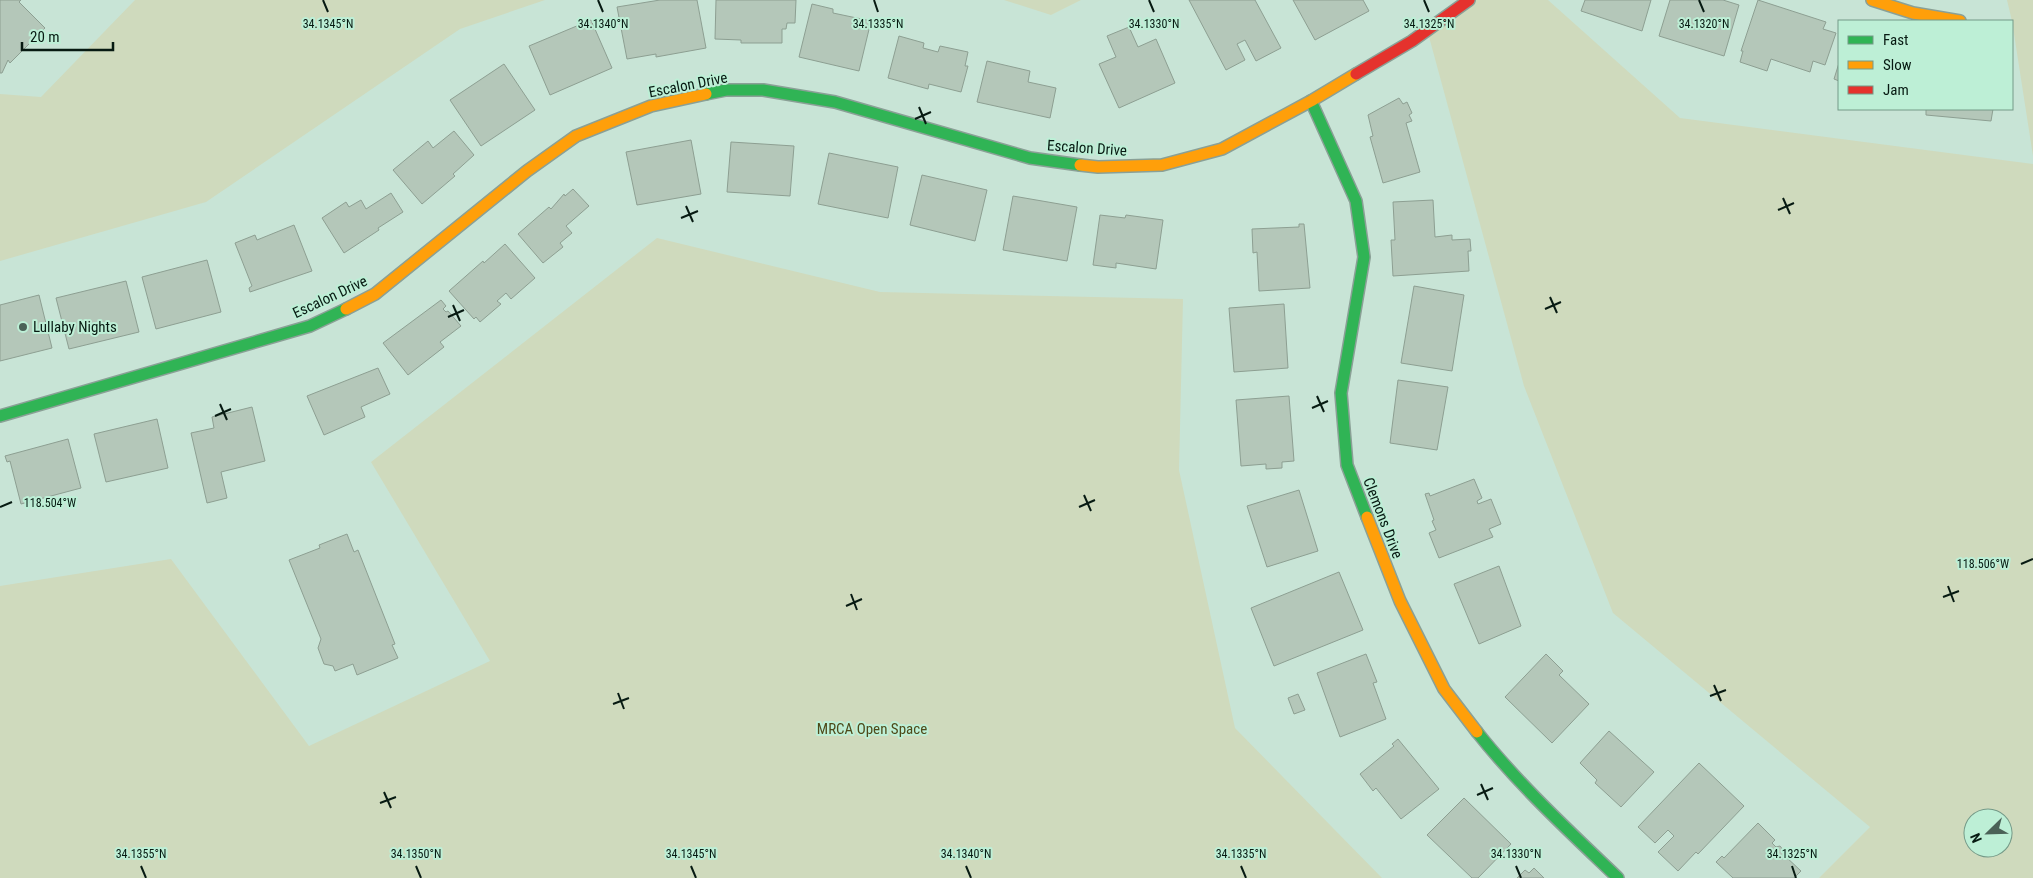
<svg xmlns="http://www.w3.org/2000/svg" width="2033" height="878" font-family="'Roboto Condensed',sans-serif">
<rect width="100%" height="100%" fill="#c8e4d6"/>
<path fill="#cfdabd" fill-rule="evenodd" d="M135,0H545L460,29L206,202L0,261V94L41,97Z
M1004,0H1081L1051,15Z
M1476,0H1548L1680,118L2033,164V878H1819L1870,827L1613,613L1524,386L1428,33ZM1973,818H2003V848H1973Z
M2007,0H2033V156L2012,21Z
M657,238L880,292L1183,299L1179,470L1235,728L1382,878H0V586L171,559L309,746L490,661L371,462Z"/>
<path fill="#b4c7b9" stroke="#8d9f92" d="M0,0H21L19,2L45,28L10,63L8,60L2,73H0Z
M660,0H697L706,48L656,57V54L627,59L617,7Z
M716,0H796L795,23H787L786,29H782V43H741V40L715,39Z
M1189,0H1255L1281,48L1256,61L1245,40L1237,44L1245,60L1226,70Z
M1293,0H1363L1369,11L1315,40Z
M1585,0H1651L1642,31L1581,11Z
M1670,0H1723L1739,5L1724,56L1659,36Z
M1758,0L1826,22L1823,29L1836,33L1825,65L1813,61L1810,72L1771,59L1767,71L1740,62L1743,51H1741Z
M812,4L833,9V13L871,21L859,71L799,57Z
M591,20L612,68L550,95L529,46Z
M1129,27L1138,47L1156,39L1175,83L1119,108L1099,64L1116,57L1107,36Z
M899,36L924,43L923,48L938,52L940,46L968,52L965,66H968L961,92L929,84L928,89L888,78Z
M987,61L1030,71L1028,82L1056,88L1050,118L977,102Z
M1839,63V81L1834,79Z
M504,64L535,110L481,146L450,100Z
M1399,98L1403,104L1407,102L1412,113L1409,115L1412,121L1406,123L1420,172L1383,183L1370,137L1373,136L1368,115Z
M1926,109H1993L1991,121L1926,115Z
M454,131L474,155L453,174L455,176L422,204L393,170L428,141L433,148Z
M691,140L701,194L637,205L626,152Z
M731,142L794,146L790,196L727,192Z
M829,153L898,167L888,218L818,204Z
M922,175L987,190L975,241L910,225Z
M573,189L589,206L566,226L572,233L560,243L563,247L543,263L518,234L549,207L551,209L564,194L565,196Z
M391,193L403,212L378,228L379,230L344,253L322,218L346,202L349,207L361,200L366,209Z
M1013,196L1077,207L1067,261L1003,250Z
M1433,200L1435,237L1452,235V240L1470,239L1471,251H1468L1469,271L1393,276L1391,240H1395L1393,202Z
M1100,215L1125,218L1126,215L1163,220L1156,269L1116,263V268L1093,265Z
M1299,224H1304L1310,288L1259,291L1257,252L1253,253L1252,229L1299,227Z
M294,225L312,271L250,292L249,288L252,286L235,243L255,235L257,240Z
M505,244L535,278L511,299L506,293L497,301L501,304L480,322L476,317L474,319L449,291L483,261L484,263Z
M207,260L221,312L156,329L142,277Z
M126,281L139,332L69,349L56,298Z
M1414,286L1464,295L1452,371L1401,363Z
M39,295L52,348L0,361V305Z
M441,300L446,306L443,309L446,312L448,311L461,326L440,342L444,347L408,375L383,343Z
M1284,304L1288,368L1234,372L1229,308Z
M378,368L390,394L361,407L365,417L324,435L307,396Z
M1398,380L1448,387L1437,450L1390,443Z
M1289,396L1294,461L1282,462V468L1266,469V464L1241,466L1236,400Z
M252,407L265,461L221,472L227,498L207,503L191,433L214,428L212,417Z
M157,419L168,468L106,482L94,434Z
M68,439L81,488L21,504L10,461L7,462L5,456Z
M1474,479L1482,498L1477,501L1478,504L1491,499L1501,524L1489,529L1493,537L1439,558L1429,533L1436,530L1432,521L1434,520L1425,494L1429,493L1430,496Z
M1299,490L1318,551L1267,567L1247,506Z
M347,534L354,552L358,550L395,644L392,645L398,658L357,675L353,664L335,671L333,666L324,664L318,648L321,639L289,560L320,548L319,545Z
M1499,566L1521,626L1479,644L1454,584Z
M1339,572L1363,630L1274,666L1251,608Z
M1366,654L1377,682L1373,683L1386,719L1340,737L1317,673Z
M1546,654L1563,671L1559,675L1589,704L1552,743L1505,697Z
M1298,694L1305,710L1294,714L1288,698Z
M1609,731L1654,772L1621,807L1595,783L1597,780L1580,763Z
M1398,739L1439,789L1401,819L1376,788L1373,791L1360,774L1394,746L1392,744Z
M1699,763L1744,806L1698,854L1696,852L1678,871L1658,852L1674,836L1668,830L1655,843L1638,827Z
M1464,798L1511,844L1478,878H1472L1427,835Z
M1758,823L1775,840L1772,843L1776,847L1780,846L1784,851V855L1801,871L1794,878H1733L1716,862L1722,856L1724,858Z
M1534,868L1544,878H1517L1525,870L1529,873Z"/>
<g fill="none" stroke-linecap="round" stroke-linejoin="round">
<defs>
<path id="fast" d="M706,94L726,90H763L835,102L1030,158L1080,165
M1311,101L1356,201L1364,257L1341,393L1347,465L1367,517
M0,416L310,326L346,309
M1477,732C1519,785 1569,831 1618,878"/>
<path id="slow" d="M1872,0L1913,13L1960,21
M1080,165L1098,167L1162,165L1222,149L1311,101L1356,74
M346,309L375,294L527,171L576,136L651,106L706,94
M1367,517L1400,601L1444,689L1477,732"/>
<path id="jam" d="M1356,74L1412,41L1469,0"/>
</defs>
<use href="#fast" stroke="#8aa096" stroke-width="14"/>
<use href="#slow" stroke="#8aa096" stroke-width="14"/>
<use href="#jam" stroke="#8aa096" stroke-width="14"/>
<use href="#fast" stroke="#30b455" stroke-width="11"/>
<use href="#slow" stroke="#ff9f0a" stroke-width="11"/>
<use href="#jam" stroke="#e5322d" stroke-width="11"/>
</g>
<path fill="none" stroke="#071a12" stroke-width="2" d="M323,0L328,12M598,0L603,12M874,0L878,12M1149,0L1154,12M1424,0L1429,12M1699,0L1704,12M919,107L926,124M915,119L931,112M1783,198L1790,214M686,206L693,222M1778,210L1794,203M681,218L698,211M1550,297L1557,313M453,305L460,321M1545,309L1561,302M448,317L464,310M1317,396L1324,412M220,404L227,420M1312,408L1328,401M215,416L231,409M1084,495L1091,511M0,507L12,502M1079,507L1095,500M2021,564L2033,559M1948,586L1954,602M851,594L857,610M1943,597L1959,591M846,606L862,599M1714,685L1721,701M618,693L624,709M1710,696L1726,690M613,704L629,698M1481,784L1488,800M384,792L391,808M1477,795L1493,788M380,803L396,797M141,866L146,878M416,866L421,878M691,866L696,878M966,866L971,878M1241,866L1246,878M1516,866L1521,878M1792,866L1796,878"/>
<circle fill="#4b6157" stroke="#bdefd6" stroke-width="2" cx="23" cy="327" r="5"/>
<g text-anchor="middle" stroke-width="4" stroke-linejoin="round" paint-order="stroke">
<g font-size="15" fill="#071a12" stroke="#bdefd6">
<text transform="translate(688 85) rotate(-11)" y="5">Escalon Drive</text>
<text transform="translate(1087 148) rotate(4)" y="5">Escalon Drive</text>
<text transform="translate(330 297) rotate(-25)" y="5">Escalon Drive</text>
<text transform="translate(1383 518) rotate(69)" y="5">Clemons Drive</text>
</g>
<g font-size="15" fill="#071a12" stroke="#bdefd6" text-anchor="start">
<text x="33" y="332">Lullaby Nights</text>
</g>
<g font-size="15" fill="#4e4919" stroke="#bdefd6">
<text x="872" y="734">MRCA Open Space</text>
</g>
</g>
<g font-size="12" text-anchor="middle" fill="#071a12" stroke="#bdefd6" stroke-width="4" stroke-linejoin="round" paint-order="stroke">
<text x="328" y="28">34.1345°N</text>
<text x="603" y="28">34.1340°N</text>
<text x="878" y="28">34.1335°N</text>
<text x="1154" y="28">34.1330°N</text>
<text x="1429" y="28">34.1325°N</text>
<text x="1704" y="28">34.1320°N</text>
<text x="50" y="507">118.504°W</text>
<text x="1983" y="568">118.506°W</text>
<text x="141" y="858">34.1355°N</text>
<text x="416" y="858">34.1350°N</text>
<text x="691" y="858">34.1345°N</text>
<text x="966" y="858">34.1340°N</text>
<text x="1241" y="858">34.1335°N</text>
<text x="1516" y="858">34.1330°N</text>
<text x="1792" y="858">34.1325°N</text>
</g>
<rect x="1838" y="20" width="175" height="90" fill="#bdefd6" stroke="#749a88"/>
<rect x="1848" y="36" width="25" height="8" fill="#30b455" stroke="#749a88"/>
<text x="1883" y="45" font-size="15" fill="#071a12">Fast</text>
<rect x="1848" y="61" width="25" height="8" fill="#ff9f0a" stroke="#749a88"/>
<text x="1883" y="70" font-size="15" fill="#071a12">Slow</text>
<rect x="1848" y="86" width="25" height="8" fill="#e5322d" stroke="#749a88"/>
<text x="1883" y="95" font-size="15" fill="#071a12">Jam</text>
<g transform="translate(1988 833) rotate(247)"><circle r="24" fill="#bdefd6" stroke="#749a88"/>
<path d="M0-4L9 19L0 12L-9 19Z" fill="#4b6157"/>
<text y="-8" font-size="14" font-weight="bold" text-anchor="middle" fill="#071a12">N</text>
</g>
<path d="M22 42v8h91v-8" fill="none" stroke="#071a12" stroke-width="2.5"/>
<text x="30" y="42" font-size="15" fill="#071a12" stroke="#bdefd6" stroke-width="4" paint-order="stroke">20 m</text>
</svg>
